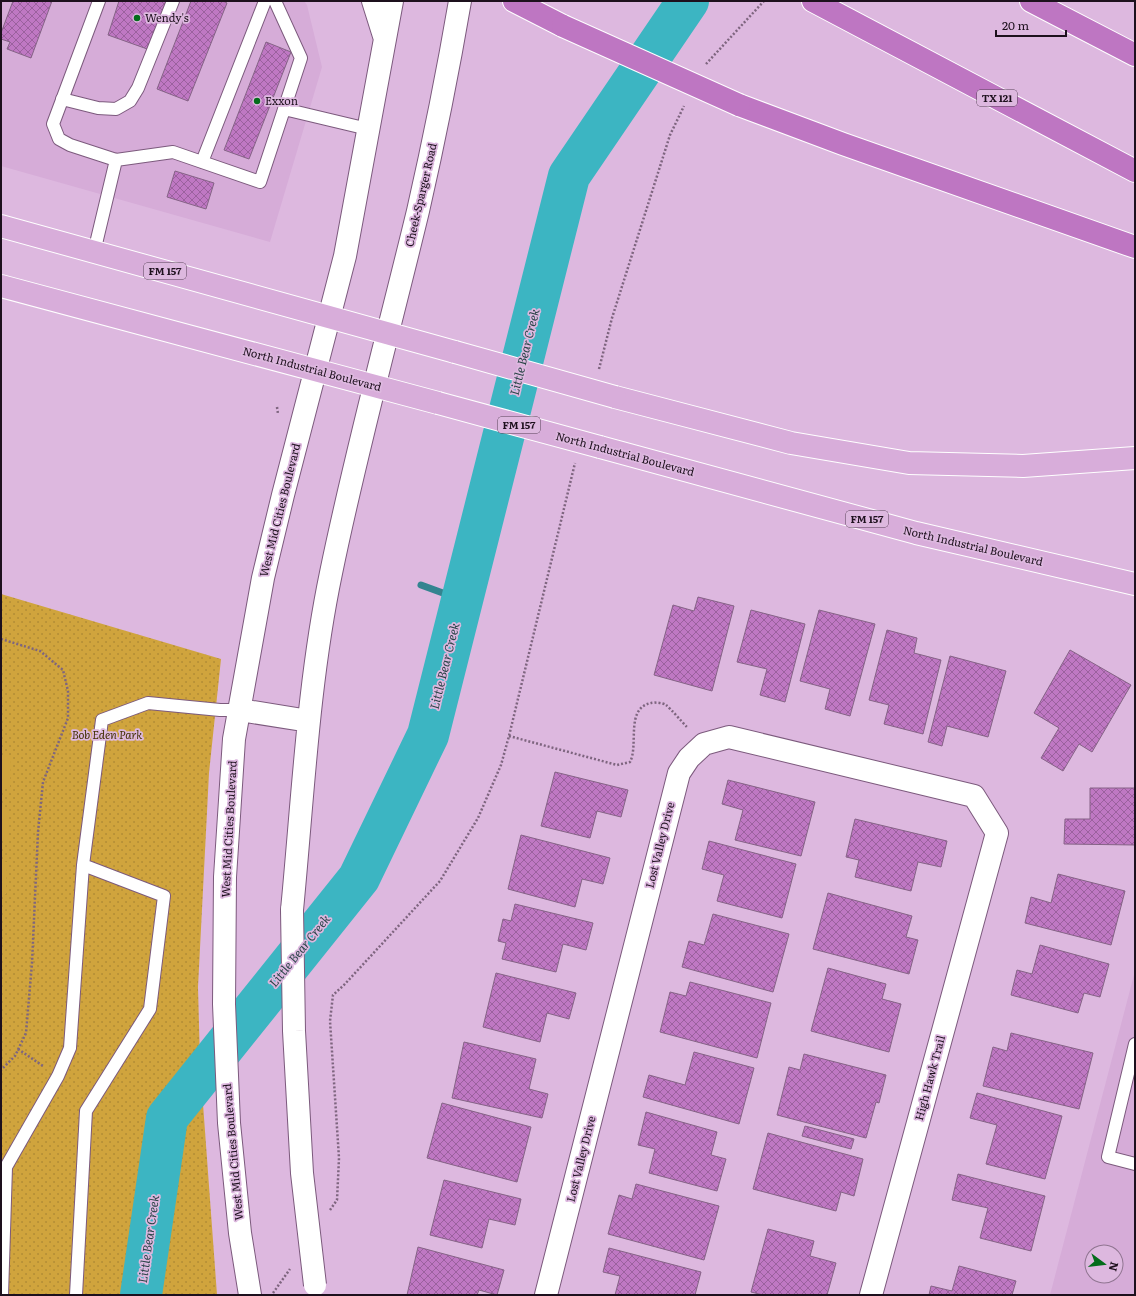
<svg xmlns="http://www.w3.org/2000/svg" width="1136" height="1296" font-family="Literata,serif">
<defs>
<pattern id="grass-dots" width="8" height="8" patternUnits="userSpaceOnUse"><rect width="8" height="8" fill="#d0a43d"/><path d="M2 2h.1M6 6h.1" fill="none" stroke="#b28c35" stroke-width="1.8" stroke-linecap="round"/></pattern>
<pattern id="building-cross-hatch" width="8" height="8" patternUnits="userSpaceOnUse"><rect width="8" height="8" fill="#bf78c3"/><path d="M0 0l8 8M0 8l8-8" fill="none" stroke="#9b619e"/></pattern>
</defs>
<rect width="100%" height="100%" fill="#ddb8df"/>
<path fill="#d6acd8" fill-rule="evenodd" d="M1,1H304L307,5L322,67L270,242L1,166Z
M1135,971V1295H1050ZM1092,1252H1116V1276H1092Z"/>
<path fill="url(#grass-dots)" d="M1,594L221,659L209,773L198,987L200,1063L217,1295H1Z"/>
<path fill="#d0a43d" d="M1,755H11L10,788L1,787Z
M1,808L9,809L8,841H1Z
M1,861L7,862L6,894H1Z"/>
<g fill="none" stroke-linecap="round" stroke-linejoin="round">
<path stroke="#338490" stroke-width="7" d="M421,585L462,600"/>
<path stroke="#3cb5c2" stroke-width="42" d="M141,1295L167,1118L359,878L428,735L569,176L688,1"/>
</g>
<path fill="url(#building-cross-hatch)" stroke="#856386" d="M13,1H52L31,58L7,49L10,42L1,39V33Z
M119,1H167L150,50L108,35Z
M191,1H223L227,3L188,101L157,89Z
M266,42L291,52L249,159L224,150Z
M175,171L214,183L206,209L167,197Z
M698,597L734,606L712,691L654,675L673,605L694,611Z
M751,610L805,624L785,702L760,695L767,669L737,662Z
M819,610L875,624L850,716L825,709L830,689L800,681Z
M887,630L917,638L914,653L941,660L923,734L884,724L889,705L869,700Z
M1070,650L1131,685L1092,752L1079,744L1063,771L1041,758L1059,728L1034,713Z
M950,656L1006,671L988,737L947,726L942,746L928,742Z
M555,772L628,790L621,817L597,811L590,838L541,826Z
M728,780L815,802L801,856L735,840L743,810L722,804Z
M1090,788H1135V845L1064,844L1065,819H1090Z
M855,819L947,841L941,867L918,862L911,891L855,877L859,860L846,857Z
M521,835L610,858L603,884L582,879L575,907L508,889Z
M709,841L796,864L782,918L717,901L724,875L702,869Z
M1058,874L1125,891L1111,945L1025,923L1031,897L1051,903Z
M828,893L912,916L906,937L918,940L909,974L813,949Z
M515,904L593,923L586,950L563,944L556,972L502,959L506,943L498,941L503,919L511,921Z
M713,914L789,934L773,992L682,967L689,941L704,945Z
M1040,945L1109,964L1100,997L1084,993L1078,1013L1011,995L1017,970L1032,974Z
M828,968L886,984L882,999L901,1004L889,1052L811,1031Z
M496,973L576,993L569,1019L547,1013L540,1042L483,1027Z
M690,982L771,1003L757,1058L660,1032L670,992L686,996Z
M1011,1033L1093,1053L1079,1109L983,1086L993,1047L1007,1051Z
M464,1042L536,1059L529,1089L548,1094L542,1118L452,1098Z
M694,1052L754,1068L739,1124L643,1097L649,1075L685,1085Z
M804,1054L886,1075L879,1103L876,1102L866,1138L777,1115L789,1067L800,1070Z
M977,1093L1062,1116L1045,1179L986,1164L997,1125L970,1118Z
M442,1103L531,1127L517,1182L427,1158Z
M646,1112L717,1132L711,1155L726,1159L717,1191L649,1173L655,1149L638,1145Z
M805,1126L854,1139L851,1149L802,1136Z
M768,1133L863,1159L854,1196L841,1192L836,1211L753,1189Z
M958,1174L1045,1196L1031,1251L980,1238L988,1208L952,1200Z
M444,1180L521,1199L515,1225L489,1219L482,1248L430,1235Z
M636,1184L719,1206L704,1260L608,1234L619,1195L632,1199Z
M768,1229L814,1241L810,1256L836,1263L827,1295H763L751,1292Z
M418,1247L504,1270L497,1295L479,1290L477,1295H407Z
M609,1248L701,1272L695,1295H615L620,1276L603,1272Z
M959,1266L1016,1281L1012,1295H929L931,1286L952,1291Z"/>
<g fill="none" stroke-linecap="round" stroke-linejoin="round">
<defs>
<path id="service" d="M99,1L53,124L59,139L70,145L116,160L173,152L260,182L301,58L275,1
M62,99L98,108L116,109L130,101L138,88L173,1
M284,109L368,129
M202,162L265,1
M94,252L116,160
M1135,1044L1108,1157L1135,1164
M2,1295L6,1167L58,1076L70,1048L83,865L102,720L148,703L220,710H240
M76,1295L86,1111L150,1009L164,896L83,865"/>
<path id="minor" d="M546,1295L679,773L689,758L704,744L729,737L974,796L997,833L871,1295"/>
<path id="secondary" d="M373,1L384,36
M240,710L309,721
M292,910C303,797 308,683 331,573C356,451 389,331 418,211C434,141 448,71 460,1
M250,1295L240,1233L229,1123L224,1004L225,877L234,739L263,578L283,495L345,256L392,1"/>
<path id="primary" d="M1,226L455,352
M1,286L438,403
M615,397L791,443L909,463L1023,466L1135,458
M600,447L916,533L1135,584"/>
<path id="motorway" d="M514,1L563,26
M813,1L1135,171
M1031,1L1135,55
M739,105L843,144L1135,247"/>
</defs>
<use href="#service" stroke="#7c5a7d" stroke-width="14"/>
<use href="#minor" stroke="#7c5a7d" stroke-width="24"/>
<use href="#secondary" stroke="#7c5a7d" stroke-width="24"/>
<use href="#primary" stroke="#fff" stroke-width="24"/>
<use href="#motorway" stroke="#fff" stroke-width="24"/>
<path stroke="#7e657f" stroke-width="2.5" stroke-dasharray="2 2" stroke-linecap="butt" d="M706,64L764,1
M599,369L612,318L670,135L684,106
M277,407L278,414
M1,639L40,651L63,670L68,691V718L43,782L38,832L32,963L26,1033L15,1056L1,1070
M509,736L617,765L630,762C639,745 625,708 651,703C655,702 663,703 666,705C671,709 682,722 687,727
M18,1049L43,1066
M330,1210L337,1200L339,1158L330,1021L333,995L344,985L440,881L478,818L501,765L509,736L575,463
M273,1293L290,1269"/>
<use href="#service" stroke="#fff" stroke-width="12"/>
<use href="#minor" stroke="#fff" stroke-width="22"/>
<use href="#secondary" stroke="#fff" stroke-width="22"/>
<use href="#primary" stroke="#d8adda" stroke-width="22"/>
<use href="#motorway" stroke="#be76c2" stroke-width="22"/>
<defs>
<path id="secondary-bridge" d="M292,910L294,1031L302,1173L315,1285"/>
<path id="primary-bridge" d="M455,352L615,397
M438,403L600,447"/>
<path id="motorway-bridge" d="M563,26L739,105"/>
</defs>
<use href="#secondary-bridge" stroke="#7c5a7d" stroke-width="24" stroke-linecap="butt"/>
<use href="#primary-bridge" stroke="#fff" stroke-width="24" stroke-linecap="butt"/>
<use href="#motorway-bridge" stroke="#fff" stroke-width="24" stroke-linecap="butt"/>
<use href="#secondary-bridge" stroke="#fff" stroke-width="22"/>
<use href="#primary-bridge" stroke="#d8adda" stroke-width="22"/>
<use href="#motorway-bridge" stroke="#be76c2" stroke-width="22"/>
</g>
<g fill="#036c1b" stroke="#ddb8df" stroke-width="1.5">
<circle cx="137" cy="18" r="4"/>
<circle cx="257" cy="101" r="4"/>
</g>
<g text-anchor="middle" stroke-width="3.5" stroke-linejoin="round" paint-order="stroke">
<g fill="#ddb8df" stroke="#574257" stroke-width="1">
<rect x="977" y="90" width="40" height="16" rx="3"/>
<rect x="144" y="263" width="42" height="16" rx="3"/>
<rect x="498" y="417" width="42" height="16" rx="3"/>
<rect x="846" y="511" width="42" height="16" rx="3"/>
</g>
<g font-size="10" font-weight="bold" fill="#1d101d">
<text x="997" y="102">TX 121</text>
<text x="165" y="275">FM 157</text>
<text x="519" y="429">FM 157</text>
<text x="867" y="523">FM 157</text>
</g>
<g font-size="11" fill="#1d101d" stroke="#ddb8df" text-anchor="start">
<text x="145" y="22">Wendy's</text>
<text x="265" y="105">Exxon</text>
</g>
<g font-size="11" fill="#1d101d" stroke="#ddb8df">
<text transform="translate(421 195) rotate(-77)" y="4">Cheek-Sparger Road</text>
<text transform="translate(312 369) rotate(15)" y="4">North Industrial Boulevard</text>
<text transform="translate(625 454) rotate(15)" y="4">North Industrial Boulevard</text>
<text transform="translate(280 510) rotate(-76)" y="4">West Mid Cities Boulevard</text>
<text transform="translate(973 546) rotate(13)" y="4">North Industrial Boulevard</text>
<text transform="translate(229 829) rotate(-87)" y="4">West Mid Cities Boulevard</text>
<text transform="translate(660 845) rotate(-76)" y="4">Lost Valley Drive</text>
<text transform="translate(930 1078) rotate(-75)" y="4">High Hawk Trail</text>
<text transform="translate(233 1152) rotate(-95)" y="4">West Mid Cities Boulevard</text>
<text transform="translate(581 1159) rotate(-76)" y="4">Lost Valley Drive</text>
</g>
<g font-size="11" font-style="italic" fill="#433102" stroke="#ddb8df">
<text x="107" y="739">Bob Eden Park</text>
</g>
<g font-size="12" font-style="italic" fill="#284346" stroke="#ddb8df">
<text transform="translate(525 352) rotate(-76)" y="4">Little Bear Creek</text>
<text transform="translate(445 666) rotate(-76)" y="4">Little Bear Creek</text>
<text transform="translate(300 951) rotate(-51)" y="4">Little Bear Creek</text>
<text transform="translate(149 1239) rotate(-82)" y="4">Little Bear Creek</text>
</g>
</g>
<rect width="1136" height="1296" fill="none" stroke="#1d101d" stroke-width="4"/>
<g transform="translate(1104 1264) rotate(105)"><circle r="19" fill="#ddb8df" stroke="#907591"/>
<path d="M0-3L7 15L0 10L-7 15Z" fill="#036c1b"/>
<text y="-6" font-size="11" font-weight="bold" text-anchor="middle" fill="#1d101d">N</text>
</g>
<path d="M996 30v6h70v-6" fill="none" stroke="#1d101d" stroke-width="2"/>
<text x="1002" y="30" font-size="12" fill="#1d101d" stroke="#ddb8df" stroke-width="3" paint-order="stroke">20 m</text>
</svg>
